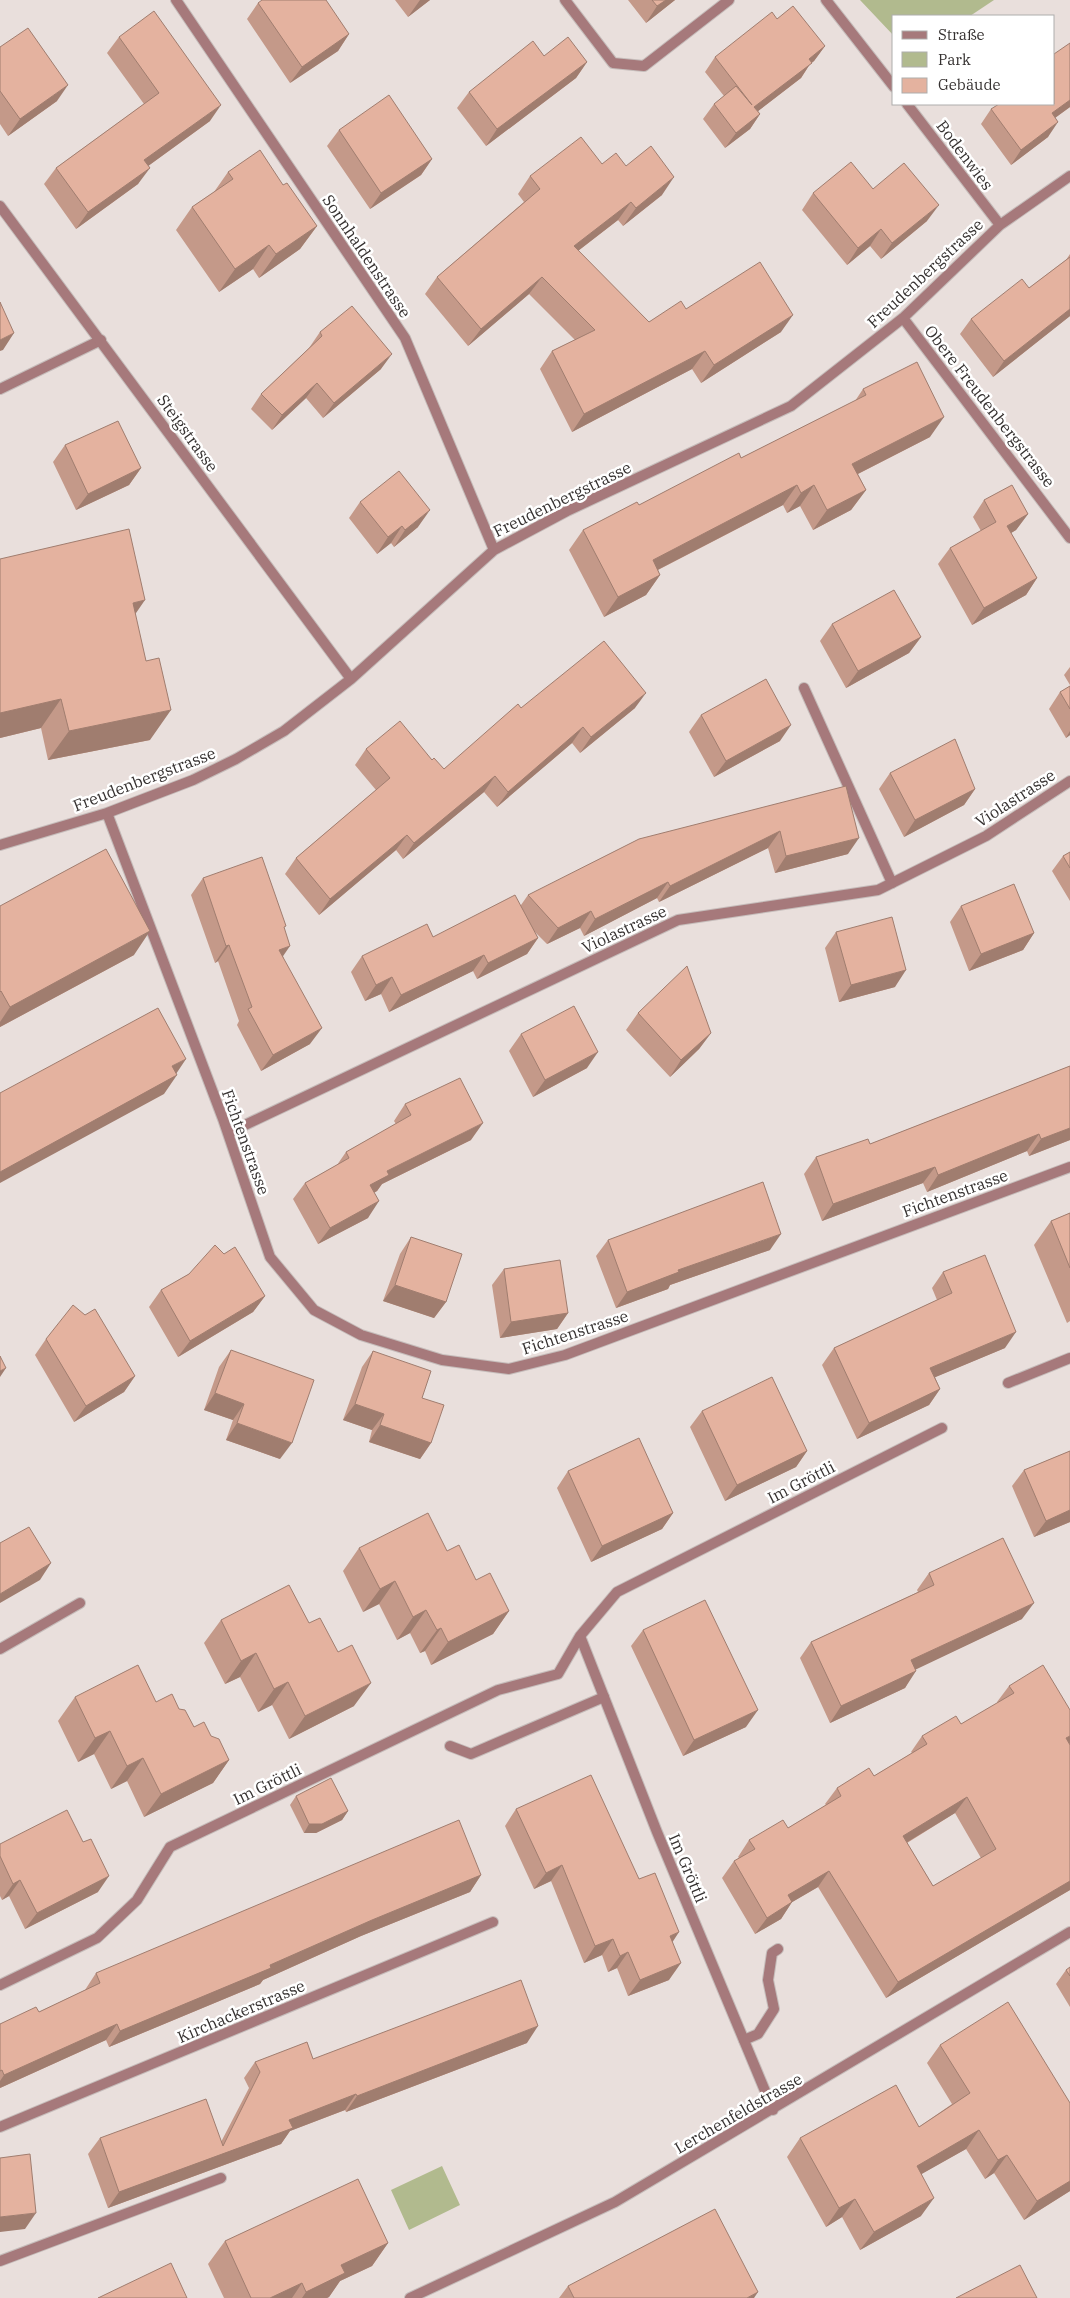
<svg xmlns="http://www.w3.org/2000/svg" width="1070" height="2298" font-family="'IBM Plex Serif',serif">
<rect width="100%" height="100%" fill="#e9dfdc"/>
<path fill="#b1ba8e" d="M860,0H994L970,16H894V36Z
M442,2166L460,2205L409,2230L391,2190Z"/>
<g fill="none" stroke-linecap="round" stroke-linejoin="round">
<defs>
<path id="lane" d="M0,389L101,340
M804,688L892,883
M450,1746L471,1754L604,1697
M744,2040L758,2034L774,2009L768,1980L772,1953L778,1949
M0,2261L221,2178"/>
<path id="street" d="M176,0L405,338L494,550
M565,0L613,63L644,66L729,0
M826,0L894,87
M907,104L1000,225
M0,206L351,679
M903,318L1070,538
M107,813L223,1119L270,1257L314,1310L361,1335L442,1360L509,1369L565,1355L1070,1167
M0,845L107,813L193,780L236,759L284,731L351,679L494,550L567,511L791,406L903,318L1000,225L1070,176
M228,1133L678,920L878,890L986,836L1070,781
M1008,1383L1070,1358
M580,1636L657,1832L773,2110
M0,1649L80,1603
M0,1985L97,1938L137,1900L170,1847L498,1690L558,1674L580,1636L617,1592L942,1428
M0,2127L493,1922
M410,2298L615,2202L1070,1932"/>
</defs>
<use href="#lane" stroke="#c5bcba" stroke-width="12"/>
<use href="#street" stroke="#c5bcba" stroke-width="12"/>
<use href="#lane" stroke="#a6797b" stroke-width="10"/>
<use href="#street" stroke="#a6797b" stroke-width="10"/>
</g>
<path fill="#c49989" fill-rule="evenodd" d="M395,0H430L408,17Z
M628,0H675L646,23Z
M258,3L349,34L338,51L290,83L247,19Z
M777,19L825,46L814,61L810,64L801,78L758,111L760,114L750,129L725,148L703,119L714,104L724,96L705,72L715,57Z
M119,37L210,121L148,166L138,184L76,229L44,184L56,168L144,104L107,53Z
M1070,43V107L1055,118L1048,137L1011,165L981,124L991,109L1054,104Z
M0,47L57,101L8,136L0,124Z
M544,56L587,62L576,78L486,146L457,108L469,92Z
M339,130L432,159L421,175L370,209L327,146Z
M602,164L626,166L662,195L623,226L618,220L578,251L649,322L686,309L781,332L701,383L692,369L572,432L540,369L552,351L575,340L529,294L468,346L425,294L437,277L524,202L518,194L530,176Z
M228,172L283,185L317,226L300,249L259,278L253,269L219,292L176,230L192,207L214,192Z
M813,193L927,221L881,259L870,246L847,265L802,210Z
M1070,254V316L993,377L960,334L971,319L1029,288L1066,260Z
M320,332L381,369L323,418L306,398L272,430L251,409L261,394L309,348Z
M863,389L930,437L858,474L866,490L851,510L813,530L800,506L787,513L783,505L658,570L660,575L646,595L604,617L569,550L583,530L639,505L741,458L855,401Z
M65,445L141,468L129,485L76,510L53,462Z
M984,500L1028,514L1016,530L1011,533L1037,578L1026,595L972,625L938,564L950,548L981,531L973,517Z
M360,502L418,527L394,547L391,543L377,554L349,518Z
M0,559L135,614L150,740L48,760L41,728L0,738Z
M832,624L921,637L909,653L846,688L820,641Z
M1070,667V685L1064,675Z
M1070,686V735L1066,738L1049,709L1060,692Z
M521,708H635L580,753L572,743L497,807L484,792L403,859L396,850L319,915L285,874L296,858L376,790L355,765L366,749L432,760L444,769Z
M701,715L780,741L714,777L689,732Z
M890,773L975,789L964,805L904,837L879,789Z
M846,786L848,854L775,873L768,848L659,902L657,898L584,936L580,928L547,944L534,931L538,938L527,954L477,979L473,971L389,1012L381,994L365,1001L351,972L362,956L433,937L521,905L528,895Z
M1070,852V901L1052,871L1063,856Z
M203,878L284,929L283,956L310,1044L261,1071L237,1025L239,1021L218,961L215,963L191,895Z
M0,906L134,955L0,1027Z
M961,906L1034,933L1023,950L969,971L950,922Z
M836,932L895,987L839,1002L825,948Z
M638,1013L711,1033L699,1049L670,1077L626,1030Z
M521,1034L587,1068L533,1097L509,1051Z
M1070,1066V1140L1029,1156L1027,1151L927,1192L923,1183L822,1221L804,1174L816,1157L870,1144Z
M405,1104L471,1140L382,1184L377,1191L374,1193L368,1218L318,1244L293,1199L305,1183L337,1165L346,1152L396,1124L394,1121Z
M1070,1213V1321L1067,1323L1034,1245L1051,1221Z
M411,1237L446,1302L434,1318L383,1301L400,1254Z
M608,1240L770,1250L670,1285L668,1289L616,1308L596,1256Z
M504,1269L568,1313L557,1329L500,1338L492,1285Z
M943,1272L1005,1348L935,1377L940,1389L929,1405L857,1439L822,1365L834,1348L937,1300L932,1288Z
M189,1274L265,1296L253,1312L178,1357L149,1307L161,1290Z
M46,1339L135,1376L124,1392L74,1422L35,1355Z
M231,1350L280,1459L226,1440L233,1420L204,1410L219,1367Z
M373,1351L422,1398L431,1443L420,1459L369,1442L372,1430L343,1420L362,1367Z
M702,1411L807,1451L796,1467L725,1501L690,1427Z
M1070,1451V1522L1034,1537L1012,1486L1024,1470Z
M568,1471L673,1513L662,1529L591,1562L557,1488Z
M359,1548L476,1580L509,1611L493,1634L431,1665L425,1651L420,1653L410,1633L397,1640L379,1604L363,1612L343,1571Z
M929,1573L1022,1619L915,1669L905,1688L830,1723L800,1658L811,1642L918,1592L917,1590Z
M221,1620L309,1623L354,1706L289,1739L272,1705L258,1712L240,1677L225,1684L204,1643Z
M643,1630L746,1727L683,1756L631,1646Z
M1009,1686L1070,1710V1890L886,1998L818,1887L792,1902L781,1919L755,1934L722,1878L734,1861L739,1858L738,1857L749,1840L788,1828L826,1805L825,1804L837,1788L874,1776L912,1753L911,1752L922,1736L961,1724L998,1703L997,1702ZM955,1813L981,1858L933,1886L907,1843Z
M75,1697L156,1702L179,1709L194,1727L211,1736L229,1760L213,1783L144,1817L127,1781L111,1789L94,1754L78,1762L58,1721Z
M296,1796L348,1811L342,1820L316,1833H304L290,1805Z
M516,1809L639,1879L672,1942L669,1980L628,1996L617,1968L608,1972L602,1955L584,1963L551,1881L534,1889L505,1826Z
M0,1844L98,1892L25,1929L9,1896L2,1900L0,1896Z
M481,1875L470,1892L361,1936L263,1980L260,1984L109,2047L106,2040L0,2088V2024L39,2012L85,1990L96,1973Z
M1070,1967V2007L1056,1984L1066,1970Z
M527,2043L346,2112L345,2110L290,2131L281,2144L108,2208L88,2154L100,2138L221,2142L249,2088L244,2078L255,2062L313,2059Z
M940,2045L1070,2103V2191L1024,2220L994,2173L985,2179L966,2149L921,2174V2216L860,2250L842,2217L826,2227L787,2157L800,2138L919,2127L952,2104L927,2063Z
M225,2241L388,2243L372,2266L340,2281L329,2297L327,2298H224L208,2264Z
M568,2286L754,2298H559Z"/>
<path fill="#a07d6f" d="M420,0H430L408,17Z
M666,0H675L646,23L657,6Z
M349,34L338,51L290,83L302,67Z
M825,46L814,61L810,64L801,78L744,122L754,107L809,59Z
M587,62L576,78L486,146L497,129Z
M68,85L57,101L8,136L20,119Z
M1070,100V107L1041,128L1052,113Z
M221,105L210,121L133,177L144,160Z
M760,114L750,129L725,148L736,133Z
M1058,122L1048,137L1011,165L1021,150Z
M432,159L421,175L370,209L381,193Z
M150,168L138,184L76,229L88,212Z
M674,177L662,195L623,226L636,208Z
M631,202L618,220L561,264L574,246Z
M939,205L927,221L881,259L892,243Z
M317,226L300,249L259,278L276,254Z
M881,229L870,246L847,265L858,248Z
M269,245L253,269L219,292L235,269Z
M542,277L529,294L468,346L481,329Z
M1070,309V316L993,377L1004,361Z
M793,315L781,332L701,383L714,365Z
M14,333L3,350L0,351V340Z
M705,351L692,369L572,432L584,414Z
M392,354L381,369L323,418L334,403Z
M317,383L306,398L272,430L282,415Z
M944,417L930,437L838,484L852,464Z
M141,468L129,485L76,510L88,494Z
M797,485L783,505L638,580L653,560Z
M814,485L800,506L787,513L801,493Z
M866,490L851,510L813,530L827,510Z
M430,510L418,527L394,547L405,530Z
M1028,514L1016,530L996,542L1007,526Z
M402,526L391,543L377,554L388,537Z
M660,575L646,595L604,617L618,597Z
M1037,578L1026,595L972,625L984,608Z
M145,600L125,629L133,603Z
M921,637L909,653L846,688L858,671Z
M646,693L635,708L580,753L591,737Z
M61,699L41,728L0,738V713Z
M171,710L150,740L48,760L69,731Z
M791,725L780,741L714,777L726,761Z
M583,727L572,743L497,807L508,792Z
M1070,731V735L1066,738Z
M495,776L484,792L403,859L414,843Z
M975,789L964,805L904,837L915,820Z
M780,831L768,848L659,902L670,886Z
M407,835L396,850L319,915L330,899Z
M859,838L848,854L775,873L786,856Z
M668,882L657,898L584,936L595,919Z
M591,911L580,928L547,944L558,928Z
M150,931L134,955L0,1027V1022L10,1007Z
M1034,933L1023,950L969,971L981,954Z
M538,938L527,954L477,979L488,963Z
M229,945L218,961L215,963L226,946Z
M290,946L279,962V950Z
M484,955L473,971L389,1012L401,995Z
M906,970L895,987L839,1002L851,985Z
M392,977L381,994L365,1001L376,985Z
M322,1028L310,1044L261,1071L273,1055Z
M711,1033L699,1049L670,1077L681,1060Z
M598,1052L587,1068L533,1097L545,1080Z
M186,1059L174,1077L177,1075L164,1094L0,1183V1172L172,1066Z
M483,1123L471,1140L382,1184L377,1191L358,1201L370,1185L387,1171Z
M1070,1128V1140L1029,1156L1041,1139Z
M1039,1134L1027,1151L927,1192L938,1175Z
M935,1167L923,1183L822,1221L833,1204Z
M379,1201L368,1218L318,1244L330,1228Z
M781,1234L770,1250L670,1285L668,1289L616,1308L627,1292L678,1270Z
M395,1285L446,1302L434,1318L383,1301Z
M265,1296L253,1312L178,1357L190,1341Z
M568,1313L557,1329L500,1338L511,1322Z
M1016,1332L1005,1348L919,1384L930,1368Z
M6,1368L0,1377V1371Z
M135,1376L124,1392L74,1422L86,1406Z
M940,1389L929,1405L857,1439L869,1423Z
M215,1393L244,1404L233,1420L204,1410Z
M355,1404L384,1414L372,1430L343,1420Z
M237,1423L292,1443L280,1459L226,1440Z
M380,1425L431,1443L420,1459L369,1442Z
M807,1451L796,1467L725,1501L737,1485Z
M1070,1510V1522L1034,1537L1046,1521Z
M673,1513L662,1529L591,1562L602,1546Z
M51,1563L40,1580L0,1603V1594Z
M395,1581L379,1604L363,1612L380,1589Z
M1034,1603L1022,1619L900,1677L911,1660Z
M426,1610L410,1633L397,1640L413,1617Z
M509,1611L493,1634L431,1665L448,1642Z
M441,1628L425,1651L420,1653L437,1630Z
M256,1653L240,1677L225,1684L241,1661Z
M916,1671L905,1688L830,1723L841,1706Z
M288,1682L272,1705L258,1712L274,1689Z
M371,1683L354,1706L289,1739L305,1716Z
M758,1710L746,1727L683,1756L694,1740Z
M110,1731L94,1754L78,1762L95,1738Z
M1070,1736V1745L1066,1738Z
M143,1758L127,1781L111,1789L127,1766Z
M229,1760L213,1783L144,1817L161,1794Z
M967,1797L955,1813L891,1852L903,1836Z
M348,1811L342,1820L316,1833H304L309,1824Z
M562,1865L551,1881L534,1889L546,1873Z
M829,1871L818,1887L777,1911L788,1895Z
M481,1875L470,1892L361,1936L263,1980L260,1984L109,2047L120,2031L372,1920Z
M109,1876L98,1892L25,1929L37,1913Z
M20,1880L9,1896L2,1900L13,1884Z
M1070,1881V1890L886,1998L898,1982Z
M792,1902L781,1919L755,1934L767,1918Z
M679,1932L668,1949L670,1936Z
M613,1939L602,1955L584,1963L595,1946Z
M628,1952L617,1968L608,1972L620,1956Z
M681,1963L669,1980L628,1996L640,1980Z
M117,2024L106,2040L0,2088V2081L4,2075Z
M538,2026L527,2043L346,2112L357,2096Z
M356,2094L345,2110L290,2131L281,2144L108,2208L119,2192L289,2120Z
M979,2130L966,2149L904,2184L917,2166Z
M1007,2155L994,2173L985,2179L998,2160Z
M1070,2181V2191L1024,2220L1037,2201Z
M934,2198L921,2216L860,2250L874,2232Z
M855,2199L842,2217L826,2227L839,2208Z
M36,2213L25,2229L0,2232V2217Z
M388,2243L372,2266L340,2281L329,2297L327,2298H302L306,2292L341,2265Z
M302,2283L292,2298H270Z
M758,2292L754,2298H747Z"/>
<path fill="#e4b29f" stroke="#a07d6f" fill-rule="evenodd" d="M262,0H326L349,34L302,67L258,3Z
M652,0H666L657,6Z
M793,6L825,46L809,59L812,63L754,107L760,114L736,133L714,104L736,86L752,105L715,57L772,12L777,19Z
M154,11L221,105L144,160L150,168L88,212L56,168L159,93L119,37Z
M28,28L68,85L20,119L0,91V47Z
M568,37L587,62L497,129L469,92L533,41L544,56Z
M1070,43V100L1052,113L1058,122L1021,150L991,109L999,104H1054V54Z
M389,95L432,159L381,193L339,130Z
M581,137L602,164L616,153L626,166L651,146L674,177L636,208L631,202L574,246L649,322L681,301L686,309L760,262L793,315L714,365L705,351L584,414L552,351L595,330L542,277L481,329L437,277L540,189L530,176Z
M260,150L283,185L287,183L317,226L276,254L269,245L235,269L192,207L233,179L228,172Z
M851,162L873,189L904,163L939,205L892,243L881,229L858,248L813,193Z
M1070,257V309L1004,361L971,319L1022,279L1029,288Z
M0,302L14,333L0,340Z
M352,306L392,354L334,403L317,383L282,415L261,394L322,336L320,332Z
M917,362L944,417L852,464L866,490L827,510L814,485L801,493L797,485L653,560L660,575L618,597L583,530L637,502L639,505L739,453L741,458L866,395L863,389Z
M118,421L141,468L88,494L65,445Z
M399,471L430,510L405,530L402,526L388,537L360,502Z
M1012,485L1028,514L1007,526L1037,578L984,608L950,548L996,522L984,500Z
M129,529L145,600L133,603L146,661L159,658L171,710L69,731L61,699L0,713V559Z
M894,590L921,637L858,671L832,624Z
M604,641L646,693L591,737L583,727L508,792L495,776L414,843L407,835L330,899L296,858L390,778L366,749L400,721L432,760L434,758L444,769L518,704L521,708Z
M766,679L791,725L726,761L701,715Z
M1070,686V709L1060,692Z
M955,739L975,789L915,820L890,773Z
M846,786L859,838L786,856L780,831L670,886L668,882L595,919L591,911L558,928L528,895L639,839Z
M106,849L150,931L10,1007L1,991L0,992V906Z
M1070,852V868L1063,856Z
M262,857L286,926L284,927L290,946L279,950L322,1028L273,1055L248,1009L252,1007L229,945L226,946L203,878Z
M1014,884L1034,933L981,954L961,906Z
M515,895L538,938L488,963L484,955L401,995L392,977L376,985L362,956L427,924L433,937Z
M892,917L906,970L851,985L836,932Z
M687,966L711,1033L681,1060L638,1013Z
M574,1006L598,1052L545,1080L521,1034Z
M158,1008L186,1059L172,1066L177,1075L0,1172V1093Z
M1070,1066V1128L1041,1139L1039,1134L938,1175L935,1167L833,1204L816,1157L868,1139L870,1144Z
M460,1078L483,1123L387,1171L389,1175L370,1185L379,1201L330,1228L305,1183L349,1158L346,1152L411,1115L405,1104Z
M763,1182L781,1234L678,1270L679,1272L627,1292L608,1240Z
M1070,1213V1268L1051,1221Z
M411,1237L462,1254L446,1302L395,1285Z
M215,1245L224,1254L235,1247L265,1296L190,1341L161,1290L189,1274Z
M985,1255L1016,1332L930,1368L940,1389L869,1423L834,1348L952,1293L943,1272Z
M560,1260L568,1313L511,1322L504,1269Z
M73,1305L85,1315L95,1309L135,1376L86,1406L46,1339Z
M231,1350L314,1380L292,1443L237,1423L244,1404L215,1393Z
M373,1351L431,1371L422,1398L444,1405L431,1443L380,1425L384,1414L355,1404Z
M0,1356L6,1368L0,1371Z
M772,1377L807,1451L737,1485L702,1411Z
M639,1438L673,1513L602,1546L568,1471Z
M1070,1451V1510L1046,1521L1024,1470Z
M428,1513L447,1551L459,1545L476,1580L490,1573L509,1611L448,1642L441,1628L437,1630L426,1610L413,1617L395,1581L380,1589L359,1548Z
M29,1527L51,1563L0,1594V1543Z
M1003,1538L1034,1603L911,1660L916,1671L841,1706L811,1642L934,1585L929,1573Z
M289,1585L309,1623L320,1618L338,1652L352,1645L371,1683L305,1716L288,1682L274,1689L256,1653L241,1661L221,1620Z
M705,1600L758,1710L694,1740L643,1630Z
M138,1665L156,1702L172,1694L179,1709L185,1710L194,1727L204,1722L211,1736L219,1739L229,1760L161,1794L143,1758L127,1766L110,1731L95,1738L75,1697Z
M1043,1665L1070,1710V1736L1066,1738L1070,1745V1881L898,1982L829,1871L788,1895L792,1902L767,1918L734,1861L755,1849L749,1840L783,1820L788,1828L841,1796L837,1788L869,1768L874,1776L927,1744L922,1736L956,1716L961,1724L1014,1693L1009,1686ZM967,1797L996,1849L933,1886L903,1836Z
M591,1775L639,1879L655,1873L679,1932L670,1936L681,1963L640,1980L628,1952L620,1956L613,1939L595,1946L562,1865L546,1873L516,1809Z
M331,1778L348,1811L322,1824H309L296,1796Z
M67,1810L83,1842L91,1839L109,1876L37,1913L20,1880L13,1884L0,1856V1844Z
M459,1820L481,1875L372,1920L270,1965L271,1968L120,2031L117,2024L4,2075L2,2070L0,2071V2024L36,2007L39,2012L100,1983L96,1973Z
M1070,1967V1976L1066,1970Z
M521,1980L538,2026L357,2096L356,2094L289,2120L293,2128L119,2192L100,2138L206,2099L223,2146L260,2072L255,2062L307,2042L313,2059Z
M1008,2002L1070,2103V2181L1037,2201L1007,2155L998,2160L979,2130L917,2166L934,2198L874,2232L855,2199L839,2208L800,2138L896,2085L919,2127L970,2093L940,2045Z
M30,2154L36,2213L0,2217V2158Z
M358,2179L388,2243L341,2265L345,2273L306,2292L302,2283L270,2298H251L225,2241Z
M715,2209L758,2292L747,2298H574L568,2286Z
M171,2263L187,2298H98Z
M1020,2265L1037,2298H956Z"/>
<g text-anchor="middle" stroke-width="5" stroke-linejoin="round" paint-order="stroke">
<g font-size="16" fill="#353130" stroke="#fff">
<text transform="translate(965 155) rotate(53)" y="6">Bodenwies</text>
<text transform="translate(367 256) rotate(56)" y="6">Sonnhaldenstrasse</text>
<text transform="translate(925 273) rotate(-43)" y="6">Freudenbergstrasse</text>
<text transform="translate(990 406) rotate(52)" y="6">Obere Freudenbergstrasse</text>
<text transform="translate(188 433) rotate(54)" y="6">Steigstrasse</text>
<text transform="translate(562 499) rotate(-26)" y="6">Freudenbergstrasse</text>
<text transform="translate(144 779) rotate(-21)" y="6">Freudenbergstrasse</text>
<text transform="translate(1015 798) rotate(-33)" y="6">Violastrasse</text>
<text transform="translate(624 929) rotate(-25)" y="6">Violastrasse</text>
<text transform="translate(246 1142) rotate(70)" y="6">Fichtenstrasse</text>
<text transform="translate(955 1193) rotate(-20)" y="6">Fichtenstrasse</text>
<text transform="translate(575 1332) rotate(-18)" y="6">Fichtenstrasse</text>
<text transform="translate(801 1482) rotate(-27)" y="6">Im Gröttli</text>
<text transform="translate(267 1784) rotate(-26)" y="6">Im Gröttli</text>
<text transform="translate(688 1868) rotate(67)" y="6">Im Gröttli</text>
<text transform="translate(241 2011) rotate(-23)" y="6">Kirchackerstrasse</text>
<text transform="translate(738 2113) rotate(-30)" y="6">Lerchenfeldstrasse</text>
</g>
</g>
<rect x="892" y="15" width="162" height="90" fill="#ffffff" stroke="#aeadac"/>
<rect x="902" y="31" width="25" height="8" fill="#a6797b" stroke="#aeadac"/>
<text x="938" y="40" font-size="15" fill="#353130">Straße</text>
<rect x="902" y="52" width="25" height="15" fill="#b1ba8e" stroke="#aeadac"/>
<text x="938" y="65" font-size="15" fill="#353130">Park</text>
<rect x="902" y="78" width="25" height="15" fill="#e4b29f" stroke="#aeadac"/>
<text x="938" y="90" font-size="15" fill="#353130">Gebäude</text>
</svg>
